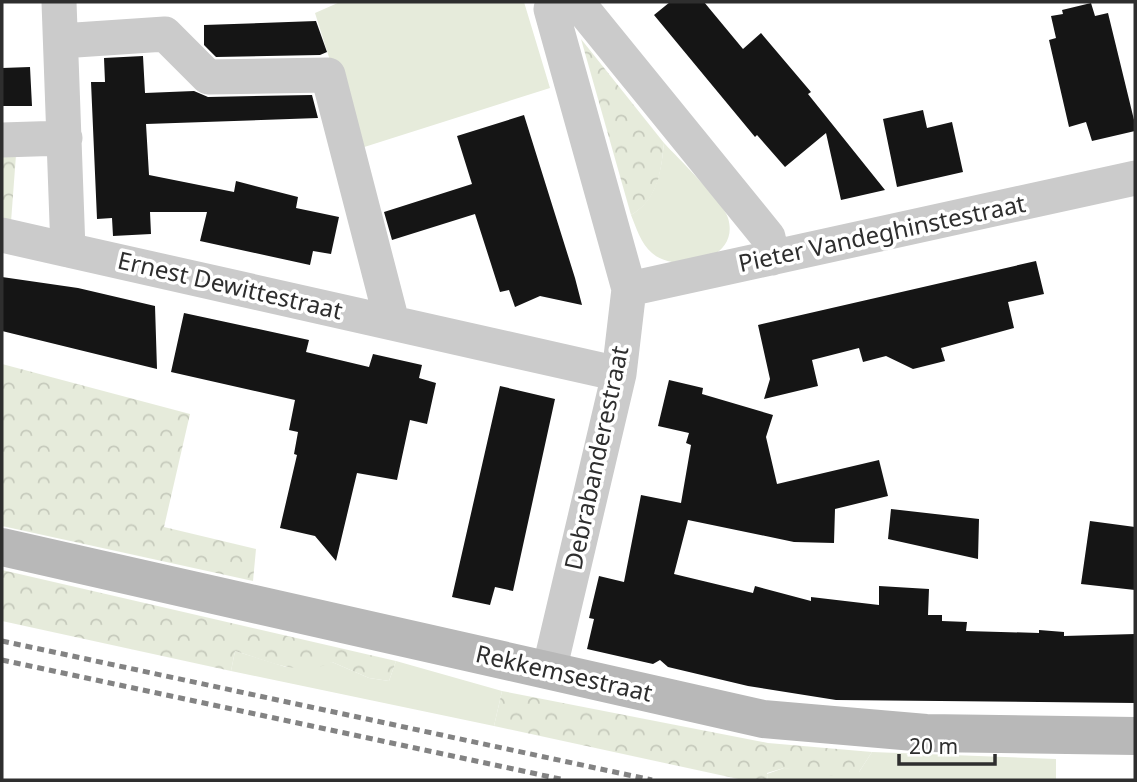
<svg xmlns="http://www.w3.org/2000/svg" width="1137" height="782" font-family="'Noto Sans',sans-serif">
<defs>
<pattern id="forest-crowns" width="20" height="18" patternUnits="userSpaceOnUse" patternTransform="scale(1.75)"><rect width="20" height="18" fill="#e6ebdb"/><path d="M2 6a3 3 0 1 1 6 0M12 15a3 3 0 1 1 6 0" fill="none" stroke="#c6cabc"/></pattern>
</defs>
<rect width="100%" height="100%" fill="#fff"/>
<path fill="#e6ebdb" d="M340,2H524L550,88L358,149L315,13Z
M664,143C677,157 724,203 728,218C741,260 677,275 652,253C641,244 636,227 631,215C657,200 661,172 664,143Z
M235,651L286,667L332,662L369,678L389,681L396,661L502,691L494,726L231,671Z
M872,752L1056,759V780H768L767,774L784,768L859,772Z"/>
<path fill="url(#forest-crowns)" d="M581,39L664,143C661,172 658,200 631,215Z
M2,155H16L11,222L2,220Z
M2,364L190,414L164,527L256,549L253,581L2,526Z
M2,570L396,661L389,681L369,678L332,662C301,678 266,660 235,651L231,671L2,621Z
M502,691L768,743L872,752L859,772L848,775L830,776L784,768L767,773L768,780H743L494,726Z"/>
<path fill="#151515" d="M670,2H704L743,49L761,33L811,92L808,94L885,190L841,200L826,133L785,167L757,135L755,137L654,15Z
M1091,3L1095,16L1108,13L1135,124V131L1092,141L1086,122L1069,127L1049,40L1056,38L1051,16L1063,14L1062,10Z
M316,21L327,52L320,55L216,57L204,45V25Z
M143,56L145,93L194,91L208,97L312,95L318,118L146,124L149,175L234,192L236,181L298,197L296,208L339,217L331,254L313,251L310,265L200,241L207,212H150L151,234L113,236L112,218L97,219L91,82H105L104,58Z
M30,67L32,106H2V68Z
M923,110L927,128L952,122L963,172L897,187L883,119Z
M524,115L575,278L582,305L540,296L515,307L509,290L500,292L475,214L392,240L384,212L472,184L457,136Z
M1036,261L1044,294L1008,302L1014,328L941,348L945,361L913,369L886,356L863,362L859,348L812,360L818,386L764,399L770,379L758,325Z
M2,277L78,288L155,306L157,369L2,331Z
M184,313L309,340L306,352L369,367L373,354L422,365L419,378L436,383L427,424L410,420L397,480L357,473L336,561L315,536L280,528L297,455L294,454L298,432L289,430L295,400L171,372Z
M669,380L703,388L702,394L773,415L766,437L777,484L879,460L888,496L835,509L834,543L794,542L688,520L674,574L753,593L755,586L811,601V597L879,605V586L929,589L928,615H942V621L967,622L966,631L1039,633V630L1064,632V636L1135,634V703L836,700L748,686L668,667L660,660L653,664L587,649L594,619L589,618L599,576L624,582L641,495L681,503L691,445L686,443L689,433L658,426Z
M500,386L555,399L513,591L495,587L490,605L452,597Z
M891,509L979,519L978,559L888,539Z
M1090,521L1135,527V590L1081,584Z"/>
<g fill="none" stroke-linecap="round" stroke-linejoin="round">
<path stroke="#cbcbcb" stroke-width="35" d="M577,2L768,237L772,258
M61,41L165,34L208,77L328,75L392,322
M2,140L65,138
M2,235L68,250L59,2
M68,250L619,374
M629,289L1135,178
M549,671L619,374L629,289L551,9L554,2"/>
<path stroke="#b8b8b8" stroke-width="38" d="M2,547L763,719L926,733L1135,736"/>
<path stroke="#838383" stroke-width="5" stroke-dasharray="7 5" stroke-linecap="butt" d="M2,641L652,780
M2,660L565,780"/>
</g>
<g text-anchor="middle" stroke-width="7" stroke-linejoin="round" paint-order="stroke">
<g font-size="24" fill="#2e2e2e" stroke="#fff">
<text transform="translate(882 234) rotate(-12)" y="8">Pieter Vandeghinstestraat</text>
<text transform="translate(230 286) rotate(13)" y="8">Ernest Dewittestraat</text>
<text transform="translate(597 458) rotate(-78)" y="8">Debrabanderestraat</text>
<text transform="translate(564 674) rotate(13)" y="8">Rekkemsestraat</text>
</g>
</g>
<rect width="1137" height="782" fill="none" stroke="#2e2e2e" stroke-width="7"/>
<path d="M899 754v10h96v-10" fill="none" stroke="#2e2e2e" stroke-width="3.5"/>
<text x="909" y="754" font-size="21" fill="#2e2e2e" stroke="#ffffff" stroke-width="5" paint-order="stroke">20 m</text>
</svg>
